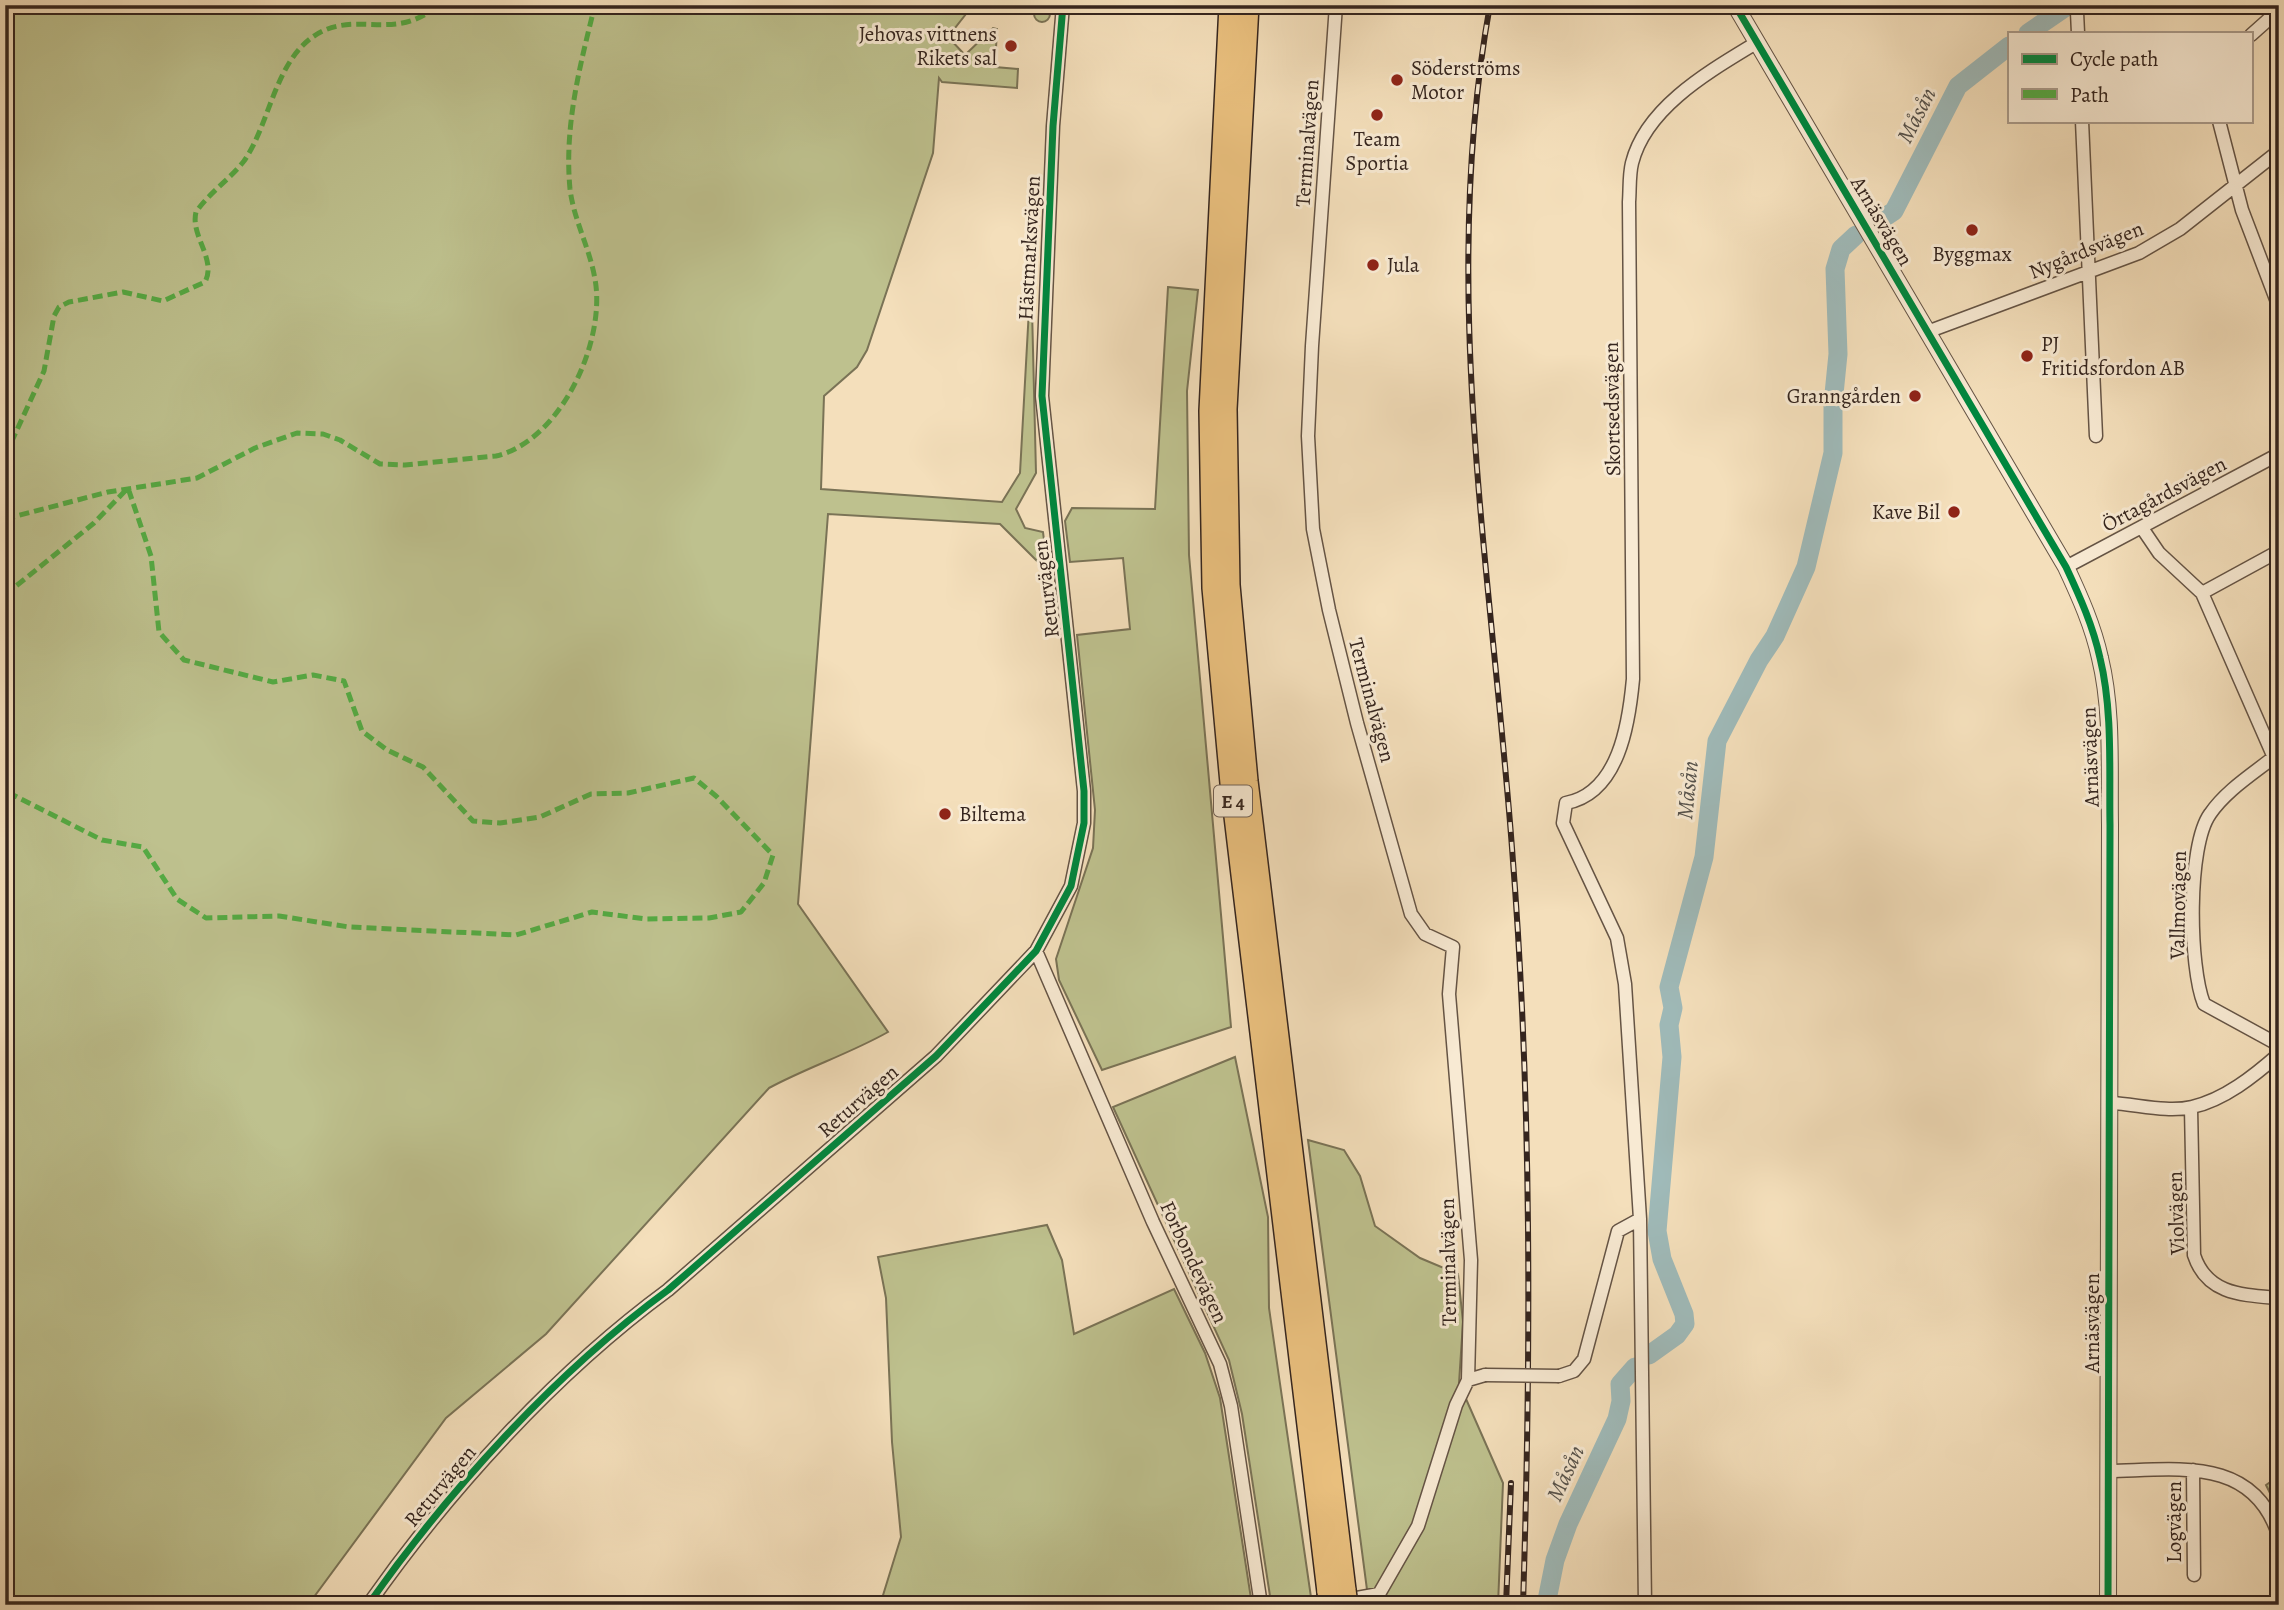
<svg xmlns="http://www.w3.org/2000/svg" width="2284" height="1610" font-family="Alegreya,serif">
<rect width="100%" height="100%" fill="#f4dfbb"/>
<filter id="stains"><feTurbulence type="fractalNoise" baseFrequency=".00286" numOctaves="4"/><feColorMatrix values="0 0 0 0 .2 0 0 0 0 .09 0 0 0 0 .02 0 0 0 .5 -.17"/></filter>
<radialGradient id="worn" r=".72"><stop offset=".6" stop-color="#630" stop-opacity="0"/><stop offset="1" stop-color="#630" stop-opacity=".3"/></radialGradient>
<path fill="#bec18e" stroke="#7a7356" stroke-width="2" d="M5,5H973L948,37L965,55L993,28L997,29L995,67L1018,69L1017,88L942,82L939,78L933,153L867,350L857,367L824,396L821,489L1002,502L1020,473L1029,309H1032L1036,473L1016,509L1025,528L1043,532L1047,565H1041L1000,524L828,514L798,904L888,1032C849,1054 808,1067 769,1088L546,1334L446,1418L308,1605H5Z
M1034 14a8 8 0 1 1 16 0a8 8 0 1 1-16 0Z
M1168,287L1198,290L1187,391L1189,555L1231,1027L1102,1070L1059,980L1056,959L1093,848L1095,810L1077,635L1130,629L1123,558L1070,562L1065,521L1072,508L1155,509Z
M1235,1057L1268,1217L1269,1308L1312,1604L1274,1605L1270,1596L1242,1414L1229,1360L1113,1107Z
M1308,1140L1344,1150L1360,1176L1375,1226L1420,1258L1458,1274L1463,1322L1459,1383L1503,1483L1498,1605H1369Z
M1047,1225L1062,1260L1074,1334L1174,1289L1205,1353L1220,1398L1252,1605H880L901,1537L892,1442L886,1298L878,1257Z
M2279,1476V1511L2266,1485Z"/>
<g fill="none" stroke-linecap="round" stroke-linejoin="round">
<path stroke="#9fbab9" stroke-width="19" d="M2028,33L2069,5
M1882,219L1894,211L1958,86L2009,46
M1649,1355L1677,1335L1685,1324L1684,1314L1662,1259L1657,1231L1672,1057L1669,1025L1673,1008L1669,987L1704,857L1717,741L1759,660L1775,636L1806,567L1833,453V404L1838,354L1835,269L1841,249L1856,235
M1546,1605L1555,1560L1568,1524L1617,1419L1621,1401L1620,1384L1635,1367"/>
<defs>
<path id="minor" d="M1336,5L1312,346L1308,436L1313,529L1329,610L1357,723L1411,914L1425,934L1453,947L1449,994L1471,1260L1468,1380
M2077,12L2078,33
M2251,35L2279,10
M2082,121L2096,436
M2219,121L2242,210L2279,307
M1927,332L2139,253L2180,229L2279,151
M2142,528L2159,553L2202,593L2279,769
M2066,567L2279,454
M2202,593L2279,551
M2279,753C2256,772 2227,789 2210,814C2187,846 2189,967 2204,1004L2279,1045
M1036,951L1153,1222L1220,1364L1231,1406L1261,1605
M2111,1103C2136,1104 2167,1113 2192,1107C2224,1100 2254,1076 2279,1054
M2191,1108L2194,1255C2207,1295 2243,1295 2279,1298
M1559,1376L1574,1371L1584,1359L1618,1231L1640,1219
M2193,1470L2194,1575
M2109,1471C2176,1470 2254,1455 2279,1537
M368,1605C448,1491 555,1373 668,1290L936,1056L1036,951L1071,886L1084,823V791L1042,396L1053,126L1063,5
M1318,1605L1379,1594L1418,1526L1456,1405L1468,1380L1485,1375
M1645,1605L1640,1219L1625,984L1617,938L1563,823L1566,803C1619,793 1629,723 1633,679L1629,202C1630,189 1629,175 1632,163C1646,107 1710,71 1756,43"/>
<path id="tertiary" d="M1735,5L2066,567C2080,597 2093,626 2100,658C2113,711 2109,771 2110,825L2108,1605"/>
<path id="trunk" d="M1230,5L1210,411L1213,588L1231,783L1328,1592
M1248,5L1226,409L1229,585L1247,781L1345,1590"/>
</defs>
<use href="#minor" stroke="#655445" stroke-width="15"/>
<use href="#tertiary" stroke="#655445" stroke-width="18"/>
<use href="#trunk" stroke="#35251e" stroke-width="24"/>
<use href="#minor" stroke="#f8ead3" stroke-width="12"/>
<use href="#tertiary" stroke="#f8ead3" stroke-width="16"/>
<use href="#trunk" stroke="#eac07e" stroke-width="21"/>
<defs>
<path id="rail" d="M1490,5C1439,285 1491,568 1512,848C1532,1101 1531,1352 1523,1605
M1506,1605L1511,1483"/>
</defs>
<use href="#rail" stroke="#35251e" stroke-width="6"/>
<use href="#rail" stroke="#f8ead3" stroke-width="3.5" stroke-dasharray="10" stroke-linecap="butt"/>
<defs>
<path id="minor-bridge" d="M1485,1375L1559,1376"/>
<path id="trunk-bridge" d="M1345,1590L1347,1605
M1328,1592L1330,1605"/>
</defs>
<use href="#minor-bridge" stroke="#655445" stroke-width="15" stroke-linecap="butt"/>
<use href="#trunk-bridge" stroke="#35251e" stroke-width="24" stroke-linecap="butt"/>
<use href="#minor-bridge" stroke="#f8ead3" stroke-width="12"/>
<use href="#trunk-bridge" stroke="#eac07e" stroke-width="21"/>
<path stroke="#54aa43" stroke-width="5" stroke-dasharray="10 5" stroke-linecap="butt" d="M5,456L44,371L54,316L59,307L69,302L123,292L163,301L205,282C217,259 190,236 196,212C209,193 230,179 244,161C272,121 275,52 325,30C363,14 398,40 438,5
M5,519L108,492L197,478L255,448L297,433L323,434L340,440L380,464L405,465L496,456C559,441 603,348 596,286C592,252 574,222 570,189C564,126 580,65 595,5
M5,595L94,523L128,488L151,556L159,632L184,660L273,682L313,675L344,681L362,731L387,750L423,767L473,821L500,823L540,817L591,794L628,793L694,778L716,796L773,855L764,883L741,912L709,918L646,919L592,912L516,935L349,927L279,916L206,918L177,899L143,847L102,840L5,791"/>
<defs>
<path id="cycleway" d="M1735,5L2066,567C2080,597 2093,626 2100,658C2113,711 2109,771 2110,825L2108,1605
M368,1605C448,1491 555,1373 668,1290L936,1056L1036,951L1071,886L1084,823V791L1042,396L1053,126L1063,5"/>
</defs>
<use href="#cycleway" stroke="#f8ead3" stroke-width="11"/>
<use href="#cycleway" stroke="#00873e" stroke-width="7"/>
</g>
<g fill="#8f2418" stroke="#f8ead3" stroke-width="2.5">
<circle cx="1011" cy="46" r="7"/>
<circle cx="1397" cy="80" r="7"/>
<circle cx="1377" cy="115" r="7"/>
<circle cx="1972" cy="230" r="7"/>
<circle cx="1373" cy="265" r="7"/>
<circle cx="2027" cy="356" r="7"/>
<circle cx="1915" cy="396" r="7"/>
<circle cx="1954" cy="512" r="7"/>
<circle cx="945" cy="814" r="7"/>
</g>
<g text-anchor="middle" stroke-width="6" stroke-linejoin="round" paint-order="stroke">
<rect fill="#f8ead3" stroke="#706054" stroke-width="2" x="1214" y="785.5" width="38" height="31" rx="5"/>
<g font-size="19" font-weight="bold" fill="#35251e">
<text x="1233" y="808">E 4</text>
</g>
<g font-size="21" fill="#35251e" stroke="#f8ead3" text-anchor="start">
<text x="997" y="41" text-anchor="end">Jehovas vittnens<tspan x="997" dy="24">Rikets sal</tspan></text>
<text x="1411" y="75">Söderströms<tspan x="1411" dy="24">Motor</tspan></text>
<text x="1377" y="146" text-anchor="middle">Team<tspan x="1377" dy="24">Sportia</tspan></text>
<text x="1972" y="261" text-anchor="middle">Byggmax</text>
<text x="1387" y="272">Jula</text>
<text x="2041" y="351">PJ<tspan x="2041" dy="24">Fritidsfordon AB</tspan></text>
<text x="1901" y="403" text-anchor="end">Granngården</text>
<text x="1940" y="519" text-anchor="end">Kave Bil</text>
<text x="959" y="821">Biltema</text>
</g>
<g font-size="21" fill="#35251e" stroke="#f8ead3">
<text transform="translate(1307 143) rotate(-86)" y="7">Terminalvägen</text>
<text transform="translate(1882 221) rotate(59)" y="7">Arnäsvägen</text>
<text transform="translate(1029 248) rotate(-87)" y="7">Hästmarksvägen</text>
<text transform="translate(2086 250) rotate(-22)" y="7">Nygårdsvägen</text>
<text transform="translate(1612 409) rotate(-91)" y="7">Skortsedsvägen</text>
<text transform="translate(2164 494) rotate(-28)" y="7">Örtagårdsvägen</text>
<text transform="translate(1046 589) rotate(-97)" y="7">Returvägen</text>
<text transform="translate(1372 700) rotate(75)" y="7">Terminalvägen</text>
<text transform="translate(2090 757) rotate(-92)" y="7">Arnäsvägen</text>
<text transform="translate(2178 905) rotate(-89)" y="7">Vallmovägen</text>
<text transform="translate(858 1101) rotate(-41)" y="7">Returvägen</text>
<text transform="translate(2176 1213) rotate(-92)" y="7">Violvägen</text>
<text transform="translate(1194 1262) rotate(65)" y="7">Forbondevägen</text>
<text transform="translate(1448 1262) rotate(-91)" y="7">Terminalvägen</text>
<text transform="translate(2092 1323) rotate(-90)" y="7">Arnäsvägen</text>
<text transform="translate(440 1486) rotate(-50)" y="7">Returvägen</text>
<text transform="translate(2174 1522) rotate(-90)" y="7">Logvägen</text>
</g>
<g font-size="23" font-style="italic" fill="#55524c" stroke="#f8ead3">
<text transform="translate(1916 115) rotate(-63)" y="8">Måsån</text>
<text transform="translate(1687 790) rotate(-84)" y="8">Måsån</text>
<text transform="translate(1565 1473) rotate(-65)" y="8">Måsån</text>
</g>
</g>
<rect width="2284" height="1610" fill="none" stroke="#f4dfbb" stroke-width="28"/>
<rect x="7" y="7" width="2270" height="1596" fill="none" stroke="#35251e" stroke-width="3.5"/>
<rect x="14" y="14" width="2256" height="1582" fill="none" stroke="#35251e" stroke-width="2"/>
<rect x="2008" y="32" width="245" height="91" fill="#f8ead3" stroke="#aa9b8b" stroke-width="2"/>
<rect x="2022" y="54" width="35" height="10" fill="#00873e" stroke="#aa9b8b" stroke-width="2"/>
<text x="2070" y="66" font-size="21" fill="#35251e">Cycle path</text>
<rect x="2022" y="89" width="35" height="10" fill="#54aa43" stroke="#aa9b8b" stroke-width="2"/>
<text x="2070" y="102" font-size="21" fill="#35251e">Path</text>
<rect width="100%" height="100%" filter="url(#stains)"/>
<rect width="100%" height="100%" fill="url(#worn)"/>
</svg>
